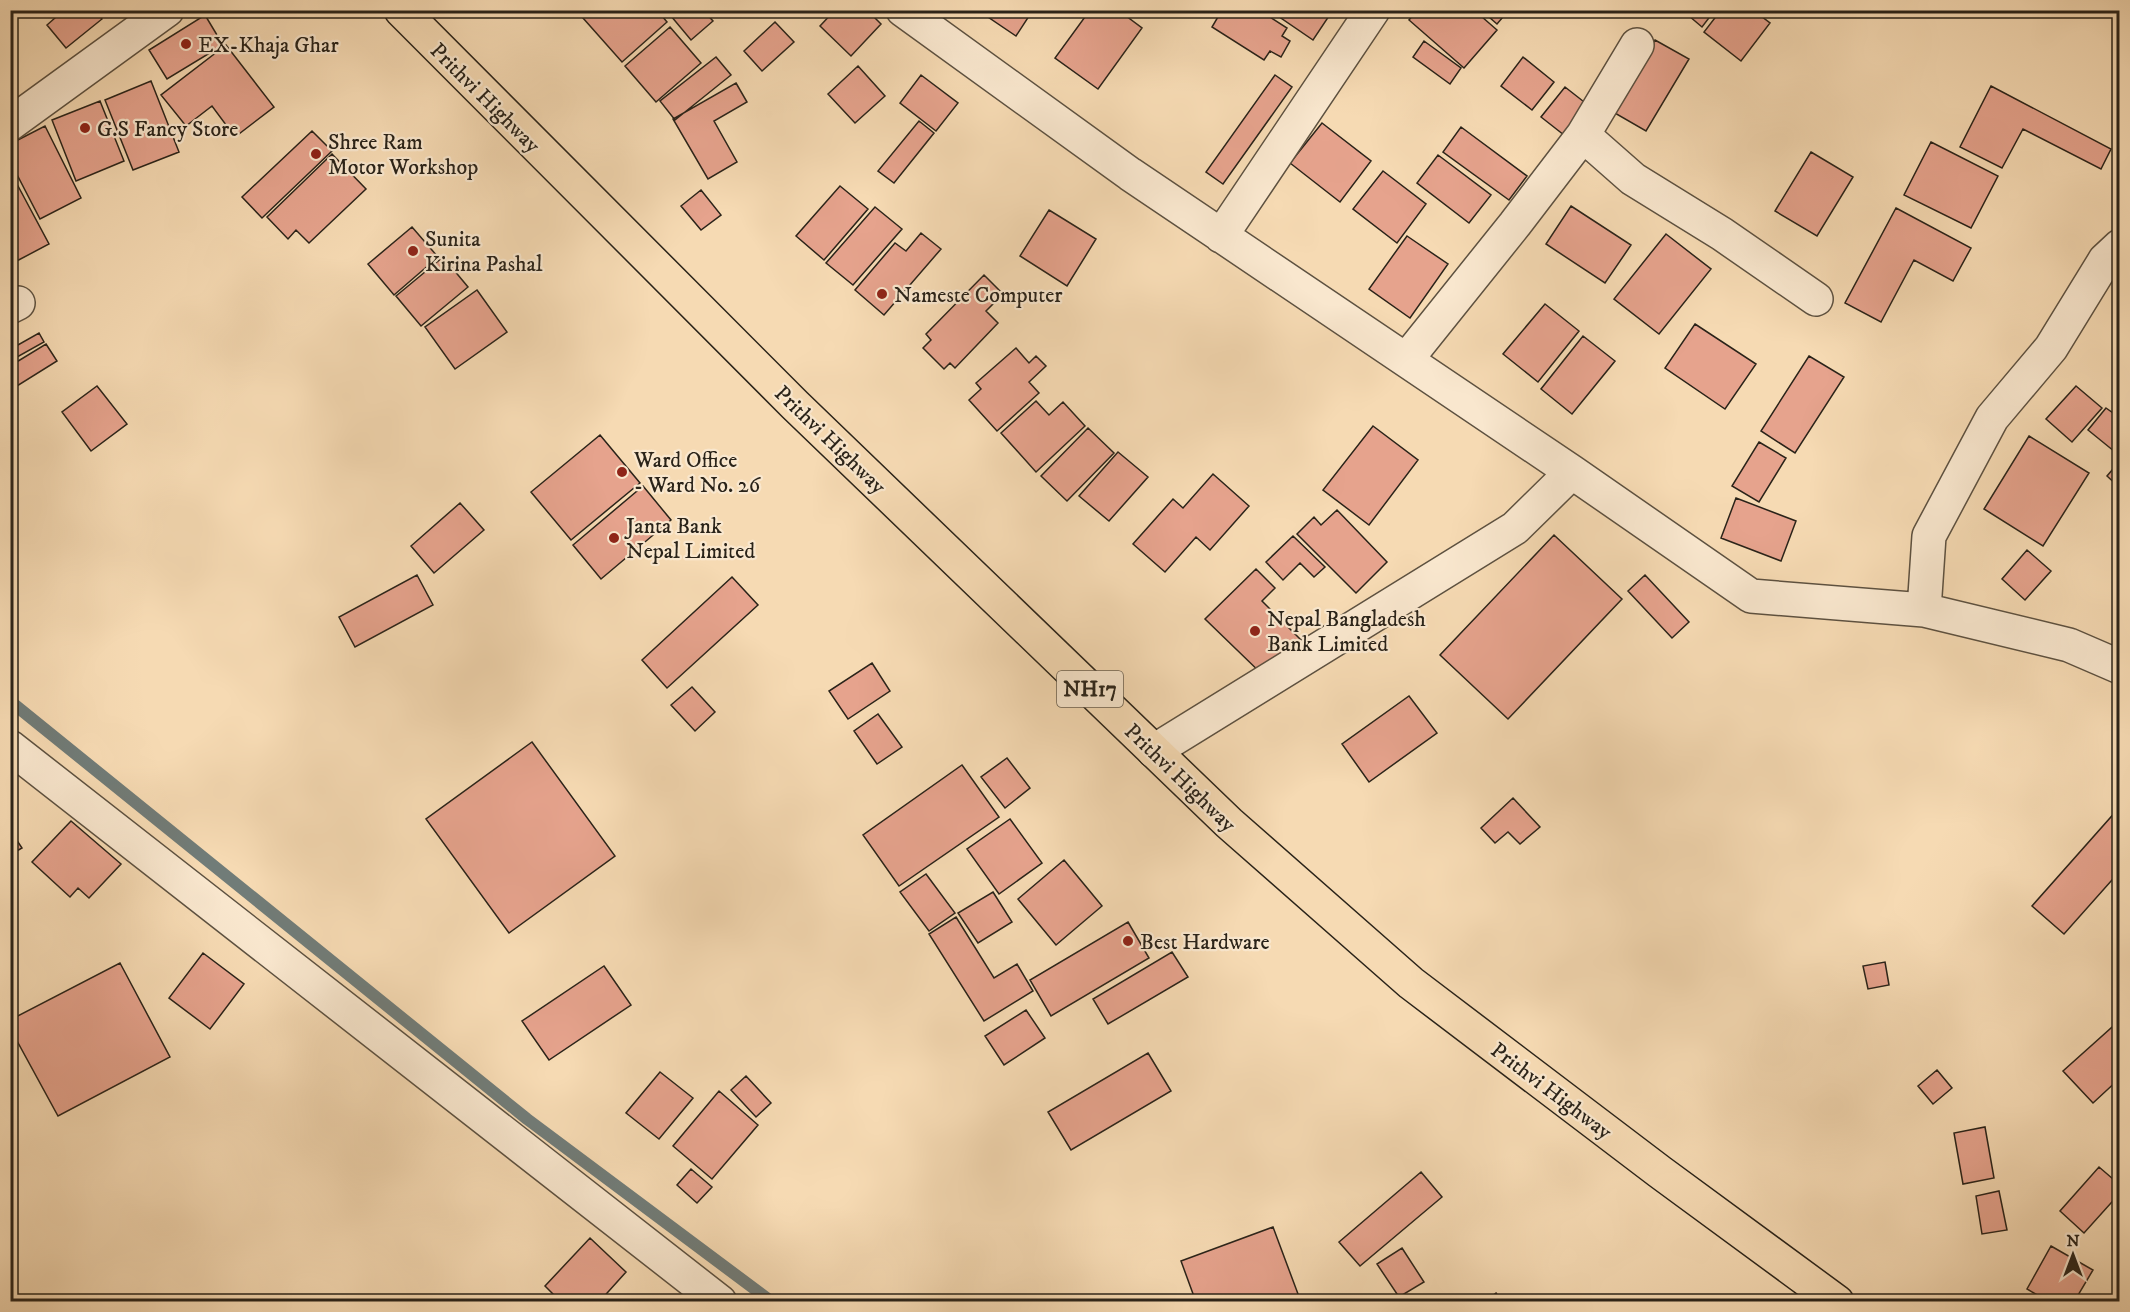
<svg xmlns="http://www.w3.org/2000/svg" width="2130" height="1312" font-family="'IM FELL DW Pica',serif">
<rect width="100%" height="100%" fill="#f6dab3"/>
<filter id="stains"><feTurbulence type="fractalNoise" baseFrequency=".00333" numOctaves="4"/><feColorMatrix values="0 0 0 0 .2 0 0 0 0 .09 0 0 0 0 .02 0 0 0 .5 -.17"/></filter>
<radialGradient id="worn" r=".72"><stop offset=".6" stop-color="#630" stop-opacity="0"/><stop offset="1" stop-color="#630" stop-opacity=".3"/></radialGradient>
<g fill="none" stroke-linecap="round" stroke-linejoin="round">
<path stroke="#717c78" stroke-width="12" d="M10,701L527,1119L772,1302"/>
</g>
<path fill="#e6a38d" stroke="#2a2319" stroke-width="1.5" d="M64,10H95L102,19L66,48L47,25Z
M592,10H657L667,22L622,62L583,18Z
M677,10H703L713,21L691,40L671,16Z
M835,10H867L881,24L851,56L820,26Z
M988,10H1033L1016,36L985,15Z
M1090,10H1118L1142,28L1098,89L1055,58Z
M1222,10H1259L1287,28L1282,36L1290,41L1281,57L1270,51L1264,60L1212,27Z
M1269,10H1333L1313,40Z
M1417,10H1474L1497,30L1464,68L1409,20Z
M1481,10H1509L1497,24Z
M1682,10H1715L1702,27Z
M1721,10H1753L1770,23L1741,61L1704,32Z
M205,15L223,45L167,79L149,50Z
M775,22L794,42L762,71L744,51Z
M670,27L701,63L656,102L625,66Z
M1655,40L1689,59L1646,131L1613,112Z
M1424,41L1461,68L1450,84L1413,57Z
M226,45L274,107L235,137L212,106L186,126L161,95Z
M716,57L731,75L675,120L660,101Z
M1523,57L1554,82L1532,110L1501,86Z
M858,66L885,96L855,123L828,94Z
M921,75L958,103L936,131L900,103Z
M1275,75L1292,87L1223,184L1206,172Z
M151,81L179,152L133,170L105,100Z
M736,83L747,102L714,121L737,162L708,179L673,119Z
M1991,86L2111,149L2101,169L2023,129L2002,168L1960,147Z
M1565,87L1588,105L1564,135L1541,117Z
M100,101L124,161L76,181L52,120Z
M919,121L934,133L894,183L878,171Z
M1322,123L1371,161L1340,202L1290,163Z
M45,126L81,198L40,219L10,161V144Z
M1461,127L1527,176L1509,200L1443,152Z
M312,131L332,151L262,218L242,197Z
M1931,142L1998,176L1971,228L1904,195Z
M1811,152L1853,177L1817,236L1775,211Z
M332,154L366,189L309,243L296,230L288,239L267,217Z
M1438,155L1491,195L1469,223L1417,183Z
M10,171L49,244L11,264L10,263Z
M1383,171L1426,204L1397,243L1353,209Z
M840,186L868,209L824,260L796,236Z
M701,190L721,215L701,230L681,206Z
M1571,206L1631,245L1605,283L1546,244Z
M875,207L902,229L853,285L826,263Z
M1896,208L1971,248L1953,281L1914,260L1881,322L1845,303Z
M1049,210L1096,239L1067,286L1020,256Z
M412,227L438,257L394,295L368,264Z
M921,233L941,249L884,315L855,290L895,243L906,251Z
M1666,234L1711,269L1659,334L1614,299Z
M1407,236L1448,264L1410,318L1369,289Z
M443,257L468,287L421,326L396,296Z
M984,275L1003,294L986,311L998,323L955,368L950,363L944,369L923,348L931,340L926,334Z
M477,290L507,332L455,369L425,327Z
M1545,304L1579,331L1538,382L1503,354Z
M1695,324L1756,364L1725,409L1665,368Z
M10,333L18,345L39,333L44,342L10,361Z
M1583,336L1615,361L1572,414L1541,389Z
M46,344L57,361L17,386L10,376V366Z
M1016,348L1029,363L1036,356L1046,366L1029,382L1039,393L997,431L969,400L981,389L976,383Z
M1809,356L1844,377L1795,453L1761,431Z
M97,386L127,424L91,451L62,412Z
M2076,386L2102,408L2072,442L2046,419Z
M1036,401L1049,415L1063,402L1085,426L1036,472L1001,433Z
M2106,408L2120,418V456L2088,430Z
M1373,426L1418,460L1369,525L1323,490Z
M1088,428L1114,453L1067,501L1041,476Z
M600,435L640,483L571,540L531,492Z
M2029,436L2089,473L2043,546L1984,509Z
M1759,442L1786,458L1759,502L1732,486Z
M1118,452L1148,477L1109,521L1079,496Z
M2119,462H2120V488L2107,476Z
M1213,474L1249,506L1210,550L1196,537L1165,572L1133,544L1173,499L1183,508Z
M643,486L671,520L601,579L573,545Z
M1736,498L1796,521L1781,561L1721,538Z
M460,503L484,530L434,573L411,546Z
M1337,510L1387,562L1356,593L1297,534L1314,517L1321,525Z
M1554,535L1622,599L1508,719L1440,655Z
M1293,536L1325,567L1314,577L1300,563L1283,580L1266,562Z
M2027,550L2051,571L2025,600L2002,579Z
M1256,569L1275,588L1262,601L1304,643L1268,680L1205,619Z
M417,575L433,605L355,647L339,617Z
M1645,575L1689,622L1672,638L1628,591Z
M732,577L758,605L667,688L642,660Z
M872,663L890,691L848,719L829,691Z
M692,687L715,712L695,731L671,705Z
M1409,696L1437,733L1369,782L1342,744Z
M878,714L902,747L877,764L854,731Z
M532,742L615,856L509,933L426,819Z
M1007,758L1030,788L1005,808L981,777Z
M962,765L999,817L899,886L863,835Z
M1513,798L1540,827L1520,844L1508,832L1495,843L1481,828Z
M2118,809L2120,871L2064,934L2032,906Z
M1010,819L1042,863L999,894L967,849Z
M71,821L121,864L89,898L78,888L70,897L32,862Z
M10,830L22,848L10,855Z
M1064,860L1102,906L1056,945L1018,899Z
M926,874L955,913L929,931L900,892Z
M993,892L1012,922L978,943L958,913Z
M956,917L994,978L1017,964L1033,991L984,1021L929,934Z
M1128,922L1149,958L1051,1016L1030,980Z
M1172,952L1188,977L1108,1024L1093,999Z
M203,953L244,984L210,1029L169,998Z
M1885,962L1889,985L1868,989L1863,966Z
M120,963L170,1057L58,1116L10,1028V1020Z
M604,966L631,1005L549,1060L522,1021Z
M1026,1010L1045,1038L1004,1065L985,1036Z
M2120,1020V1078L2093,1103L2063,1071Z
M1148,1053L1171,1091L1071,1150L1048,1112Z
M1937,1070L1952,1088L1933,1104L1918,1086Z
M660,1072L693,1098L659,1139L626,1113Z
M746,1076L771,1103L756,1117L731,1090Z
M719,1091L758,1125L712,1179L673,1146Z
M1985,1127L1994,1178L1963,1184L1954,1133Z
M2099,1167L2120,1185V1193L2084,1233L2060,1211Z
M691,1169L712,1187L697,1203L677,1185Z
M1421,1172L1442,1197L1360,1266L1339,1242Z
M1999,1191L2007,1230L1982,1234L1976,1196Z
M1273,1227L1301,1302H1196L1181,1261Z
M590,1238L626,1272L599,1302H561L545,1286Z
M2051,1246L2093,1270L2074,1302H2049L2027,1289Z
M1402,1248L1424,1282L1399,1297L1377,1264Z
M1496,1293L1502,1302H1484Z"/>
<g fill="none" stroke-linecap="round" stroke-linejoin="round">
<defs>
<path id="minor" d="M903,10L1130,174L1572,472L1751,596L1924,610L2069,645L2120,667
M10,124L167,10
M1583,135L1633,179L1722,234L1816,299
M1221,236L1373,10
M10,307L18,303
M1406,360L1515,224L1583,135L1637,45
M1924,610L1929,536L1992,418L2051,348L2105,260L2120,246
M10,747L720,1302
M1154,751L1515,528L1572,472"/>
<path id="highway" d="M401,10L795,405L1229,823L1411,983L1660,1172L1837,1302"/>
</defs>
<use href="#minor" stroke="#5d5140" stroke-width="36"/>
<use href="#highway" stroke="#2a2319" stroke-width="36"/>
<use href="#minor" stroke="#f9e7ce" stroke-width="33"/>
<use href="#highway" stroke="#f6dab3" stroke-width="33"/>
</g>
<g fill="#8f2418" stroke="#f9e7ce" stroke-width="2">
<circle cx="186" cy="44" r="6"/>
<circle cx="85" cy="128" r="6"/>
<circle cx="316" cy="154" r="6"/>
<circle cx="413" cy="251" r="6"/>
<circle cx="882" cy="294" r="6"/>
<circle cx="622" cy="472" r="6"/>
<circle cx="614" cy="538" r="6"/>
<circle cx="1255" cy="631" r="6"/>
<circle cx="1128" cy="941" r="6"/>
</g>
<g text-anchor="middle" stroke-width="4.5" stroke-linejoin="round" paint-order="stroke">
<rect fill="#f9e7ce" stroke="#685e4f" stroke-width="1.5" x="1057" y="671" width="66" height="36" rx="4.5"/>
<g font-size="21" font-weight="bold" fill="#2a2319">
<text x="1090" y="696">NH17</text>
</g>
<g font-size="22" fill="#2a2319" stroke="#f9e7ce" text-anchor="start">
<text x="198" y="52">EX-Khaja Ghar</text>
<text x="97" y="136">G.S Fancy Store</text>
<text x="328" y="149">Shree Ram<tspan x="328" dy="25">Motor Workshop</tspan></text>
<text x="425" y="246">Sunita<tspan x="425" dy="25">Kirina Pashal</tspan></text>
<text x="894" y="302">Nameste Computer</text>
<text x="634" y="467">Ward Office<tspan x="634" dy="25">- Ward No. 26</tspan></text>
<text x="626" y="533">Janta Bank<tspan x="626" dy="25">Nepal Limited</tspan></text>
<text x="1267" y="626">Nepal Bangladesh<tspan x="1267" dy="25">Bank Limited</tspan></text>
<text x="1140" y="949">Best Hardware</text>
</g>
<g font-size="22" fill="#2a2319" stroke="#f9e7ce">
<text transform="translate(486 97) rotate(45)" y="8">Prithvi Highway</text>
<text transform="translate(831 439) rotate(44)" y="8">Prithvi Highway</text>
<text transform="translate(1181 777) rotate(44)" y="8">Prithvi Highway</text>
<text transform="translate(1552 1090) rotate(37)" y="8">Prithvi Highway</text>
</g>
</g>
<rect width="2130" height="1312" fill="none" stroke="#f6dab3" stroke-width="36"/>
<rect x="12" y="12" width="2106" height="1288" fill="none" stroke="#2a2319" stroke-width="3"/>
<rect x="18" y="18" width="2094" height="1276" fill="none" stroke="#2a2319" stroke-width="1.5"/>
<g transform="translate(2073 1255)" stroke="#f9e7ce" stroke-width="4.5" paint-order="stroke">
<path d="M0-4.5L10 22L0 15L-10 22Z" fill="#2a2319"/>
<text y="-9" font-size="16" font-weight="bold" text-anchor="middle" fill="#2a2319">N</text>
</g>
<rect width="100%" height="100%" filter="url(#stains)"/>
<rect width="100%" height="100%" fill="url(#worn)"/>
</svg>
